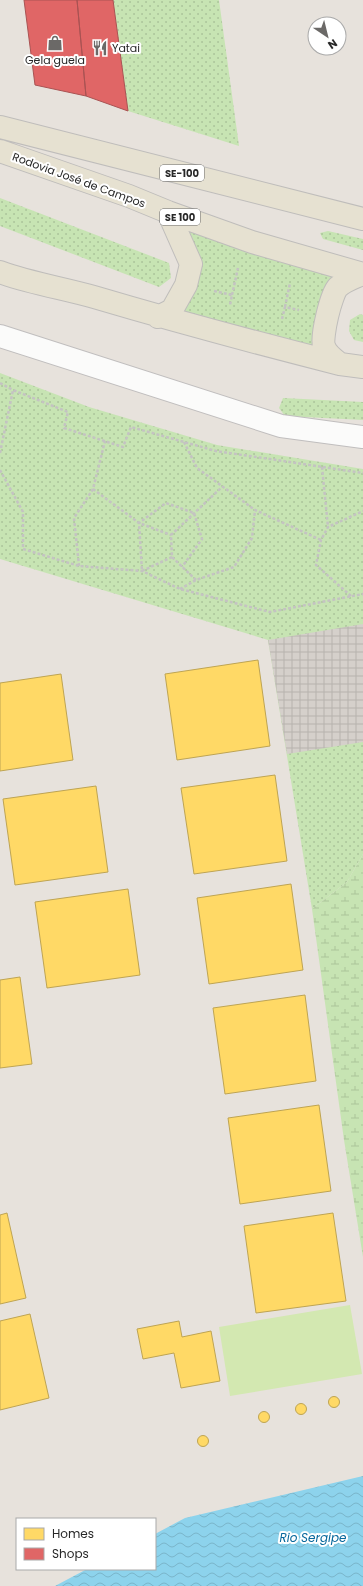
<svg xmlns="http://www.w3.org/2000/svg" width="363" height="1586" font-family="Poppins,sans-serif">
<defs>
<pattern id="green-dots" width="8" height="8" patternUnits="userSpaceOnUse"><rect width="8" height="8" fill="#c7e4b3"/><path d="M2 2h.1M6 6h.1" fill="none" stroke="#abc49a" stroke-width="1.8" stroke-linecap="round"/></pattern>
<pattern id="wetland-marsh" width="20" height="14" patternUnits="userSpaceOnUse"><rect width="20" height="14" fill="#c7e4b3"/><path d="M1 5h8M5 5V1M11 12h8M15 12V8" fill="none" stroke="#abc49a"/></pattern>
<pattern id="plaza-grid" width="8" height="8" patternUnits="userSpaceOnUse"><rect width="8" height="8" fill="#d5d0cb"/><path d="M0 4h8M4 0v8" fill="none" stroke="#b7b3ae"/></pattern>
<pattern id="water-waves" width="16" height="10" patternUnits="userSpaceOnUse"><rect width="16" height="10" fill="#8dd3ec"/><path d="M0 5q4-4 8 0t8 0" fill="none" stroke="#7ab5ca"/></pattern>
</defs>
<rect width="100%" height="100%" fill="#e7e2dc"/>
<path fill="url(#green-dots)" d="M113,0H219L239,146L128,111Z
M0,198L169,263L171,278L159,287L0,226Z
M168,212L362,274L343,283L326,352L172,310L186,285Z
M328,231L363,239V250L323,239L320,233Z
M360,314L363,315V342L354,340L349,331L350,320Z
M0,373L89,407L217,445L363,469V854L347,882L312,909L268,640L0,559Z
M283,398L363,402V420L285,416L279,408Z"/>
<path fill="url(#wetland-marsh)" d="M363,854V1257L344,1140L312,909L347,882Z"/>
<path fill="#d3e8b1" d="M350,1305L362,1374L230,1396L219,1327Z"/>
<path fill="url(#plaza-grid)" d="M363,624V742L287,754L268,640Z"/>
<path fill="url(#water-waves)" d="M363,1476V1586H55L87,1569H155V1534L185,1518Z"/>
<path fill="#ffd966" stroke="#bea453" d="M258,660L270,746L177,760L165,674Z
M61,674L73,760L0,771V683Z
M275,775L287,861L194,874L181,788Z
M96,786L108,872L15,885L3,799Z
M291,884L303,970L209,984L197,898Z
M128,889L140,975L47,988L35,902Z
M20,977L32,1064L0,1068V980Z
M305,995L316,1081L225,1094L213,1008Z
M319,1105L331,1191L240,1204L228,1118Z
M7,1213L26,1298L0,1304V1215Z
M333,1213L346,1301L256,1313L244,1226Z
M30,1314L49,1398L0,1410V1321Z
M179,1321L182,1337L211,1331L220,1381L181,1388L174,1353L143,1359L137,1329Z
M328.5 1402a5.5 5.5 0 1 1 11 0a5.5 5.5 0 1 1-11 0Z
M295.5 1409a5.5 5.5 0 1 1 11 0a5.5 5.5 0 1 1-11 0Z
M258.5 1417a5.5 5.5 0 1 1 11 0a5.5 5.5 0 1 1-11 0Z
M197.5 1441a5.5 5.5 0 1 1 11 0a5.5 5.5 0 1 1-11 0Z"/>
<path fill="#e06666" stroke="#a95353" d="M24,0H77L86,96L35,85Z
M77,0H113L128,111L86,96Z"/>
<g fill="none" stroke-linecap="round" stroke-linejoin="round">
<defs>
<path id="minor" d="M0,336L281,426L363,437"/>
<path id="major" d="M0,127L363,219
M0,151L129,196L168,212L252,242L363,274
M0,272C30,283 62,288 94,297C175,321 257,343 340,364L363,367
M158,317L172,310L186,285L191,264L168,212
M340,364C334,359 326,354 324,346C321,337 331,294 338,287C344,281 354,278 362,274"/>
</defs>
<use href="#minor" stroke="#c0bebe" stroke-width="24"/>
<use href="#major" stroke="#bfbdbb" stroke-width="24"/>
<path stroke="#c4c3c2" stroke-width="2.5" stroke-dasharray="3 2" stroke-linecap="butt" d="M214,291L232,295L230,305
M232,295L238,268
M285,307L290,283
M282,319L285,307L299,310
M0,383L13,390
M184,442L197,468L255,510
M0,453L13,390L68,412L64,428L123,447L131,427L216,451L363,473
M322,467L328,527
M0,470L23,512V549L79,566L142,571L180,589L270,612L363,594
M93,489L139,523L171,535
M172,557L142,571L139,523L166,503L194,513L202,539L182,567
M79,566L74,518L93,489L105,441
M196,580L172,557L171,535L222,487
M180,589L196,580L234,567L252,538L255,510L321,540
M351,596L316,565L321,540L328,527L363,511"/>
<use href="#minor" stroke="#fbfbfa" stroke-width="22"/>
<use href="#major" stroke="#e6e1d1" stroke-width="22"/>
</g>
<defs>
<symbol id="shop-bare" viewBox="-9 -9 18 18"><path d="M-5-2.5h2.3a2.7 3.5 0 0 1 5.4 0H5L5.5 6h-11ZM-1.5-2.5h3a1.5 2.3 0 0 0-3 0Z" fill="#6b6967" stroke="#fff" stroke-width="2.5" paint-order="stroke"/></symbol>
<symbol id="restaurant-bare" viewBox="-9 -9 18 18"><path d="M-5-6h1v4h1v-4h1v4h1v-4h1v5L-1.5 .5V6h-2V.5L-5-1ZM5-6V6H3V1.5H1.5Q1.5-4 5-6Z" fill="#6b6967" stroke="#fff" stroke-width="2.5" paint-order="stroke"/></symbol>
</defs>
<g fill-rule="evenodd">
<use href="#shop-bare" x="44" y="32" width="22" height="22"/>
<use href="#restaurant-bare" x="89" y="37" width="22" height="22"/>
</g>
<g text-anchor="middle" stroke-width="4" stroke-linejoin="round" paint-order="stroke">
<g fill="#fff" stroke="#686868" stroke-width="1">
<rect x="160" y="165" width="44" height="16" rx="3"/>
<rect x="160" y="209" width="40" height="16" rx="3"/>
</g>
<g font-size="10" font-weight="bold" fill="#282828">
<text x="182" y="177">SE-100</text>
<text x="180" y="221">SE 100</text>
</g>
<g font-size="11" fill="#282828" stroke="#fff" text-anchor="start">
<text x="112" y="52">Yatai</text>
<text x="55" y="64" text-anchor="middle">Gela guela</text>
</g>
<g font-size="11" fill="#282828" stroke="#fff">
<text transform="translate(79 180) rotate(20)" y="4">Rodovia José de Campos</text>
</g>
<g font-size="12" font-style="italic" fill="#08689c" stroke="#fff">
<text x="313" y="1542">Rio Sergipe</text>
</g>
</g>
<rect x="16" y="1518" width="140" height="52" fill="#ffffff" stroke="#a9a9a9"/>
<rect x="24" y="1528" width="20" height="12" fill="#ffd966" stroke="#a9a9a9"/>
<text x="52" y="1538" font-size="12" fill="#282828">Homes</text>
<rect x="24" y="1548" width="20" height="12" fill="#e06666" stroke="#a9a9a9"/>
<text x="52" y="1558" font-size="12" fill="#282828">Shops</text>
<g transform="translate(327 36) rotate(145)"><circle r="19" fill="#ffffff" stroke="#a9a9a9"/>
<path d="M0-3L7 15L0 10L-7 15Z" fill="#6b6967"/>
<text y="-6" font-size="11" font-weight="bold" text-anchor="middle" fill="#282828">N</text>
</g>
</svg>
